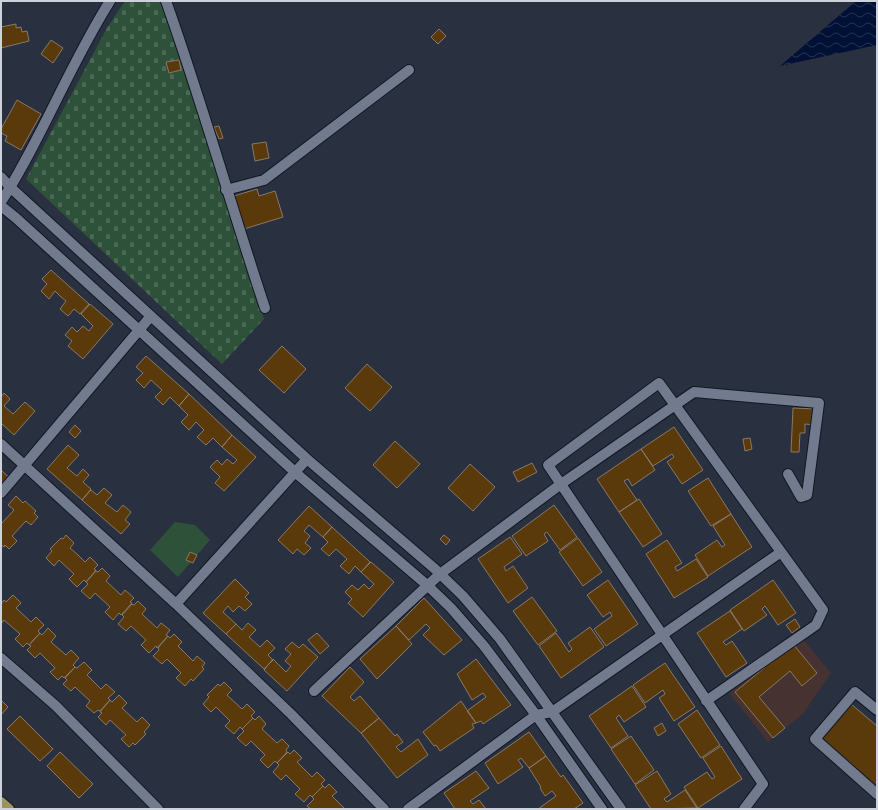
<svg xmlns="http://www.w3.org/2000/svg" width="878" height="810" font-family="'DM Sans',sans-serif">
<defs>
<pattern id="cemetery-stones" width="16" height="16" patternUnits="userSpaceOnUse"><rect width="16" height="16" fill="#2e513a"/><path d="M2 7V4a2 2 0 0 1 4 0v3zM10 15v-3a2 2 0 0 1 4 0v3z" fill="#4b6956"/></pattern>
<pattern id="water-waves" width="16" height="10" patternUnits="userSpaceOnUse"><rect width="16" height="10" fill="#011135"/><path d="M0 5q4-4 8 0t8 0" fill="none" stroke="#253352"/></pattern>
</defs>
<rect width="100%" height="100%" fill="#293040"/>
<path fill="#463230" d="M799,634L831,673L803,714L768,742L729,693Z"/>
<path fill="url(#cemetery-stones)" d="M125,1H161L264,319L222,364L26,179L107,28Z"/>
<path fill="#2e513a" d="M175,522L195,525L210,540L178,577L150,550Z"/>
<path fill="url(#water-waves)" d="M856,1H877V45L780,66Z"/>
<path fill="#5a3a0a" stroke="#887968" d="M16,24V28L21,27L22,32L27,31L29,41L1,48V27Z
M439,29L446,36L438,44L431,37Z
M51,40L63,48L53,63L41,54Z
M179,60L181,70L169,73L166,62Z
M17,100L41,114L21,150L5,141L7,136L1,133V129Z
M219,126L223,138L219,139L214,127Z
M266,142L269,158L255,161L252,144Z
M257,189L259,196L275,191L283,217L244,229L234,196Z
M51,270L89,304L80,314L74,309L68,316L60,309L66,301L61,297L55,291L49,299L41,291L47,284L42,279Z
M90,304L113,324L83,359L68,346L72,341L65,335L72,327L77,332L83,326L89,331L93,326L81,314Z
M282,346L306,369L284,393L259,370Z
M146,356L189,394L179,406L170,397L163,405L155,397L162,390L151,380L144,388L136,380L143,373L136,367Z
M367,364L392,387L370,411L345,388Z
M4,393L10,399L4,406L13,414L25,402L35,411L14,435L1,423V397Z
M189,394L232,435L222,447L213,438L206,445L197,437L204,430L196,422L189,430L181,422L188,415L179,406Z
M793,408L817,409L816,425L805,424V433H800L799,452H791Z
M75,425L81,431L75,438L69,432Z
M674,427L703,470L682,484L667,462L674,457L672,454L653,466L641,449Z
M232,435L256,457L224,491L215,483L220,477L210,467L217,460L222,465L227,459L233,464L237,460L222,447Z
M750,438L752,449L745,451L743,439Z
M395,441L420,464L397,488L373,465Z
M68,445L79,455L67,468L77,476L83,469L89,475L83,482L91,489L82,500L47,469Z
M641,449L655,470L632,486L628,479L624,481L637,500L619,512L597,479Z
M532,463L537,472L518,482L513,472Z
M470,464L495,487L473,511L448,488Z
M2,471L11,479L1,492V472Z
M708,478L731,514L711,526L688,491Z
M104,488L112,495L105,503L117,512L123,505L131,512L125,520L130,524L121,534L82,500L91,490L97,495Z
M16,496L23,503L25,501L36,511L34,513L38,517L31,525L26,521L12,536L17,541L9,549L5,545L4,547L1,545V524L14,510L8,505Z
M639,499L662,534L643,547L619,512Z
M554,505L577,537L560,550L547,532L544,534L548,541L526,556L512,536Z
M309,506L332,527L323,537L309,525L304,531L310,536L305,543L311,548L304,555L297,549L293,554L278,540Z
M731,514L752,547L708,576L695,555L717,540L722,547L725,545L713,526Z
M332,527L370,562L361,572L355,566L349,574L340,566L347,559L336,549L329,556L321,549L328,542L323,537Z
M66,535L74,543L70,548L78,555L85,562L90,557L98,565L94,569L96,570L86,582L84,580L77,587L69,579L74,574L59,560L54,566L46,558L52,551L50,549L61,538L63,539Z
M444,535L450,540L446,545L440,539Z
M510,537L522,554L504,567L506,571L513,566L528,588L508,603L478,559Z
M578,538L602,572L583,586L559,552Z
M667,540L682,563L675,567L677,571L696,559L708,577L674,598L646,554Z
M190,552L197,555L193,563L186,560Z
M371,562L394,582L363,617L348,603L352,599L345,592L352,585L358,590L364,584L369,589L374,584L361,572Z
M102,568L110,576L106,581L121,595L125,590L134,598L130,602L132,603L121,615L119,613L113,620L105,612L110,607L95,593L90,599L81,591L88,584L86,582L96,571L98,572Z
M235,579L249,593L245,597L252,604L245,611L239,606L233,612L228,606L223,612L236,624L226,634L203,613Z
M608,580L638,624L606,646L594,629L612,616L610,612L603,617L587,595Z
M773,580L796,613L778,625L765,606L762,609L767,615L744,631L730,610Z
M13,595L21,603L16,608L31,622L36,617L44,625L38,631L40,633L29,645L27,643L23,647L15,639L20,634L4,620L1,624V604L4,600L6,602Z
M532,597L557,631L538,645L513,611Z
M424,598L462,640L444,655L423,635L430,628L426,624L409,640L396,626Z
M138,601L146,609L142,614L157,628L161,623L170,630L166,635L168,636L157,648L156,646L149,653L141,645L146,640L131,626L126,631L118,624L124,617L122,615L132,604L134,605Z
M730,611L742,629L723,642L726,645L732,641L747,663L726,677L697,633Z
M795,619L800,627L792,633L786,625Z
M248,623L256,630L249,637L260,647L267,640L275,648L268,655L273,660L264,669L226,634L236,624L242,630Z
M396,626L412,644L377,679L360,659Z
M590,627L604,647L561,678L539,646L556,633L569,652L572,649L568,643Z
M48,628L56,636L51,642L66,655L71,650L79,658L73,665L75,667L64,678L62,676L58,680L50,672L55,668L40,653L35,658L27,650L31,646L29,645L40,633L42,635Z
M317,633L329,646L320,654L308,640Z
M174,634L182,642L178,646L193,661L197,656L205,663L202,667L204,669L193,681L191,679L185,686L176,678L181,673L167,659L162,664L153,656L159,650L158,648L168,636L170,638Z
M292,642L299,648L303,644L318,657L287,691L264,670L273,659L286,672L291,666L285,661L291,654L285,649Z
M793,644L817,673L802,686L790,671L759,697L785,728L773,738L735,692L764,668L761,666Z
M476,659L511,705L483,724L481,721L476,723L467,711L486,697L483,693L472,700L457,674Z
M84,662L92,670L87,675L101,689L106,684L115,692L108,698L110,700L100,711L98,710L94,713L86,706L90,701L75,687L71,691L63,684L67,680L65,678L75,667L77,668Z
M665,663L695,707L674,721L659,698L665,694L663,690L645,703L633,685Z
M350,667L364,682L350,697L354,701L360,696L379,718L361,733L322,696Z
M224,682L232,690L227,695L242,709L247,704L255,712L251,716L253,718L242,729L240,727L234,734L225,726L230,721L216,707L211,712L203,704L209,697L207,695L218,684L220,686Z
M632,686L646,707L624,722L619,715L616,718L628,736L611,748L589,716Z
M119,695L127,703L122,708L137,722L142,717L150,725L144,732L146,734L135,745L133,743L129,747L121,739L126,735L110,720L106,725L98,717L102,713L100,712L110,700L112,702Z
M1,700L8,707L1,715Z
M461,701L476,723L472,724L474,728L440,751L436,745L434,746L423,732Z
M851,704L877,726V787L821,739Z
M697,710L720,745L701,758L678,724Z
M20,716L53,749L40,761L7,729Z
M259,716L266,724L262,729L277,743L282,739L289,746L286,750L287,752L277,763L275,761L268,768L260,760L265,755L251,741L246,746L237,738L244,731L242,729L253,718L255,720Z
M379,718L395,736L397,734L403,742L396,747L401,752L418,739L428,755L397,778L361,733Z
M662,723L666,731L658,736L654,728Z
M529,732L546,756L529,768L521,758L518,760L523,767L498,784L485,763Z
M631,736L654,770L635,784L611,749Z
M721,746L742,779L698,808L684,787L707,772L712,779L715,777L703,758Z
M294,750L302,758L297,762L312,777L317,772L325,780L321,784L323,786L312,797L310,795L304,802L295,794L300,789L286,775L281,780L273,772L279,765L277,763L288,752L290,754Z
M60,752L93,784L79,798L47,766Z
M546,756L561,777L563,775L583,803L574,809H538L556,796L552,791L545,796L540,788L541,787L529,768Z
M476,771L489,788L470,801L473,804L479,800L486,809H455L444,793Z
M657,771L671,794L664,799L667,802L685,790L697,808L651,809L635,785Z
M329,784L337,792L332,796L345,809H311L307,806L314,799L312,797L323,786L325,788Z"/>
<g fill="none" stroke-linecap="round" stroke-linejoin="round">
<defs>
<path id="minor" d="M166,1C202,102 231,206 265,308
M1,177L10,187L307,459L435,569L463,596L500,639L621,809
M226,190L264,180L409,70
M1,202C42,138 69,66 110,1
M1,206L16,218L296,473L427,585L451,608L484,646L536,715L602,809
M1,444L176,604L291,714L384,809
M1,493L151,316
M176,604L307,459
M1,658L56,706L158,809
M314,691L440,574L561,484L694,392L819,403L807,495L801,497L788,474
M706,701L816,625L823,610L659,383L548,465L763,784L744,809
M877,710L855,692L815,739L877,794
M408,809L536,715L552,712L781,552"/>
<path id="major" d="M1,802L9,809"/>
</defs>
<use href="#minor" stroke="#111726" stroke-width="12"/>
<use href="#major" stroke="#111726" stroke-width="12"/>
<use href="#minor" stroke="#727a8d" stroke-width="10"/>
<use href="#major" stroke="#9d945c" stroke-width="10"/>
</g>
<rect width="878" height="810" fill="none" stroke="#cdd2dc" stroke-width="4"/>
</svg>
